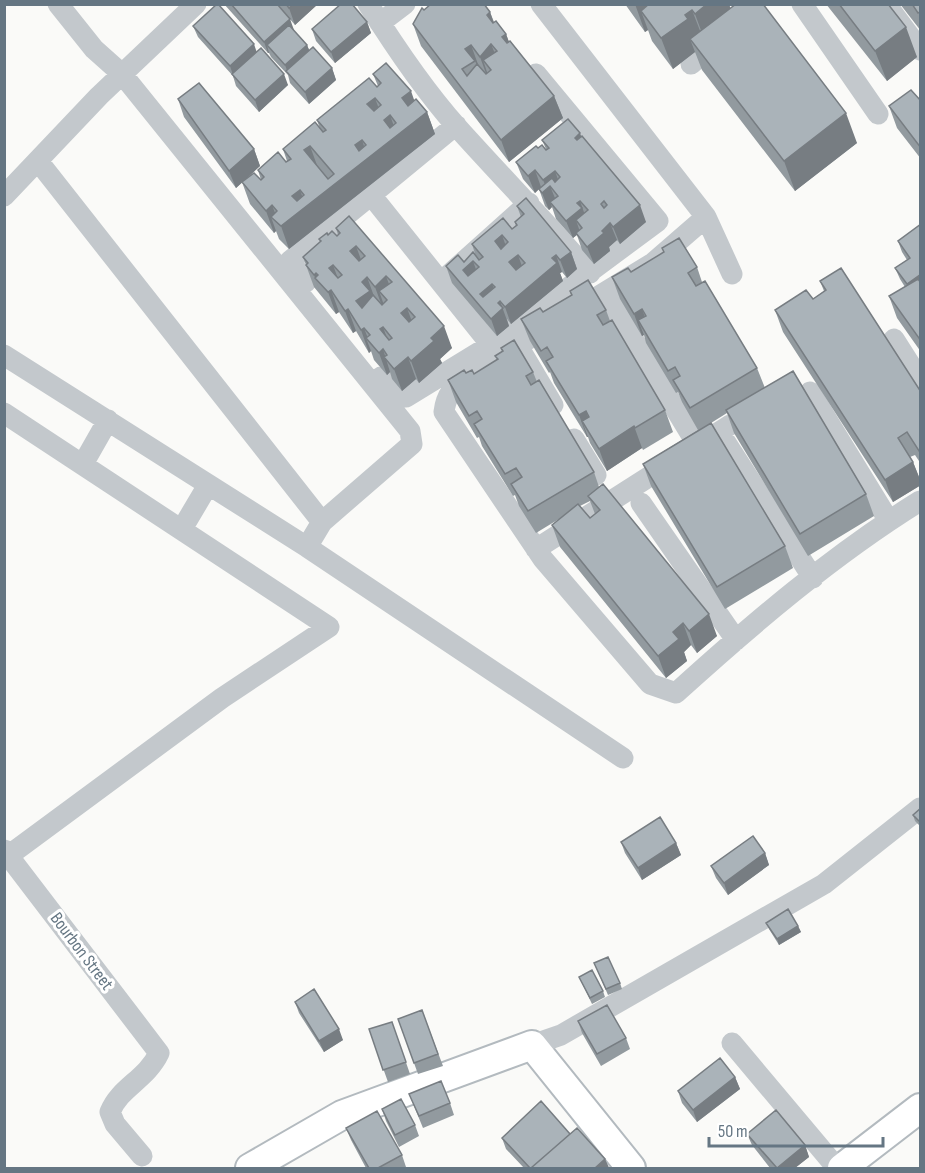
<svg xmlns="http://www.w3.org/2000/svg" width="925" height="1173" font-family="'Sofia Sans Condensed',sans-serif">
<rect width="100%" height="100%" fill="#fafaf8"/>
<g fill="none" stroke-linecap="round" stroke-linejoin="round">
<defs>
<path id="secondary" d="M250,1168L342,1115L532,1045L631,1168
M842,1168L920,1108"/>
</defs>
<use href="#secondary" stroke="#b3babf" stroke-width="32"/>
<path stroke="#c3c8cc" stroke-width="21" d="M368,4C395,47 424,90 457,127C501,176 547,223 590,273
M541,4L706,217L653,263L468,376C454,387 446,394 444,412L543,559L650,684L676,693C752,624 833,555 920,501
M802,4L878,114
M886,4L920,50
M380,23L405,4
M691,64L746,16L748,9L745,4
M456,125L371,195L491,345
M38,161L322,522L412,444L410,431L122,74L94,49L58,4
M4,196L99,96L196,4
M706,217L732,274
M442,281L529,203
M306,282L290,261L371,195
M605,293L698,446
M894,339L920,380
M518,346L553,405
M4,355L307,547
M381,377L397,396L406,397L491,345L658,221L536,74
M810,392L889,521
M4,413L329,627L222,698L8,856
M719,432L813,578
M574,439L596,475
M83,464L108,420
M641,503L736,640
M322,522L307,547L623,758
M182,529L208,485
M536,549L730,425
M4,850L159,1053C146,1080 120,1087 110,1112L115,1124L142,1156
M732,1043L837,1168
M532,1045L561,1035L824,884L920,808"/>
<use href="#secondary" stroke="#fff" stroke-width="28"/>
</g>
<path fill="#929a9f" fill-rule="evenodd" d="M224,4H277L293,30L307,45L309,50L332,68L336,80L309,104L290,83L288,75L271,57L269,53H268Z
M277,4H318L295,25Z
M625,4H729L730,9L857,143L795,191L702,70L695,52L673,69L652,41L648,30L645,32Z
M826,4H888L917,57L887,81Z
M900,4H921V31Z
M424,10L490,12L494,22L506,34L509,42L554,96L563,118L509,162L421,46L413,24Z
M367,22L371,33L335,63L316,41L312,29Z
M193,26L257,52L288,85L259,112L236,86L233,76L198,37Z
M373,74L414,100L427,112L435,134L289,249L279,239L276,231L274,233L250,204L242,182L261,180L258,170L287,161L283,149L320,129L317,120L378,86Z
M178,99L254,149L260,166L236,188L184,117Z
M921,101V159L897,128L889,106Z
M581,137L646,222L620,244L617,240L609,247L610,251L594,264L582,250L577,235L573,238L556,219L552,207L549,210L545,206L539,189L535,193L523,179L516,162L538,148L546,149L542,140Z
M517,206L571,252L577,269L567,278L562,272L560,273L563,281L511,324L507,319L509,326L497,336L452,283L446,266L464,262L476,257L472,244L512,229L516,226L515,222L521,217Z
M349,216L452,348L440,359L442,363L419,383L416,379L402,391L392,379L390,372L387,375L374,360L371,351L369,353L356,331L353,333L339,312L336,314L314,287L303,257L320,242L319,239L328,235L337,236L338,235L336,228Z
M921,224V352L897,318L889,296L905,287L900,279L895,268L907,260L902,252L898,241Z
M662,248L697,267L702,282L757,368L765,388L866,494L874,516L808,556L734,433L727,413L711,423L785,546L793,568L725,609L651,486L643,464L698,430L682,402L678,392L676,393L646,343L644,335L642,336L620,299L612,277L631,272L664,252Z
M820,281L921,392V464L915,455L910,457L913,462L921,482V485L893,502L783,332L775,310L813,299L824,291Z
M570,291L606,310L610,321L665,410L673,432L643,450L642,448L607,471L590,443L588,437H587L554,383L550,372L549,373L530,341L521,319L543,312L571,296Z
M501,348L533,372L537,382L594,472L599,487L717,636L697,653L691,645L684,652L687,661L666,678L560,547L552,525L559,519L536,533L519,506L515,495L513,496L482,446L479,437L477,438L456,402L448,380L466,373L474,374L497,360L495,356L502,352ZM590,501L595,514L590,518L580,506Z
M921,808V827L915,821L913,815Z
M621,842L676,843L681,855L642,880L625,853Z
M765,853L769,865L728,895L716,878L711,866Z
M766,923L798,926L801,932L779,945L769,929Z
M594,963L620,983L622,989L608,995Z
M579,977L603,991L605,997L592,1004Z
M295,1002L343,1040L324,1052L299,1013Z
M422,1010L443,1066L418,1074L398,1019Z
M578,1021L626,1038L630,1049L601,1066L582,1033Z
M392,1022L410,1074L388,1082L369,1029Z
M735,1077L740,1089L697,1122L682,1103L678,1091Z
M409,1094L450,1103L454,1115L423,1128Z
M382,1109L415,1125L419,1136L399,1147L386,1121Z
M346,1128L402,1155L406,1167L403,1168H366L351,1140Z
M570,1134L605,1159L609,1168H524L506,1149L502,1138Z
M747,1134L805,1145L809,1157L795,1168H770L752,1145Z"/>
<path fill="#777d82" d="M293,4H318L295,25L289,8Z
M635,4H647L655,26L641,11L648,30L645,32Z
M707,4H729L735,22L706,44L695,14Z
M692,10L704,41L690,39L695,52L673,69L661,38L685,15Z
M490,12L498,35L487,15Z
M290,19L294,30L267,45L269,53H268L264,42Z
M367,22L371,33L335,63L331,52Z
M906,27L917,57L887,81L875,51Z
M506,34L514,56L502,37Z
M254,44L258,56L234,78L230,66Z
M491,44L500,66L491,70L483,60L489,78L488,79L480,57Z
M307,45L312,57L288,73L285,65Z
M471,45L479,67L478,68L475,61L465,49Z
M332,68L336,80L309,104L305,92Z
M284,74L288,85L259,112L255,100Z
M411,91L419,114L410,121L402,98Z
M554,96L563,118L509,162L501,140Z
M375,98L383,120L375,126L367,104Z
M427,112L435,134L289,249L281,226L292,196L300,190L306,207L361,163L355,145L362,140L368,158L384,120L390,115L397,135Z
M846,113L857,143L795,191L784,161Z
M580,133L586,150L575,138Z
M310,146L318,168L304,150Z
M254,149L260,166L236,188L229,171Z
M535,170L541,187L535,193L528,176Z
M555,171L561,188L550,186L557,203L550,202L552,207L549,210L542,193L547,189L543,180Z
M580,201L586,218L582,228L576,220L580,232L573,238L566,221L577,203Z
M272,205L280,226L271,217L276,231L274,233L266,211Z
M640,205L646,222L620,244L613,227Z
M610,223L617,240L609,247L610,251L594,264L587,247L602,231Z
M502,235L508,252L501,258L495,241Z
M356,246L364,268L350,251Z
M571,252L577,269L567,278L560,260Z
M518,255L524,272L516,279L509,262Z
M556,255L562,272L560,273L563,281L511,324L505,307Z
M473,261L479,278L469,287L463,270Z
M333,265L341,287L329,268Z
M316,273L320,283L315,278L322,297L314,275Z
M921,274V289L911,295L907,284Z
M386,276L394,298L387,300L379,291L385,308L383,309L375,287Z
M367,277L375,299L364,323L356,301L362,282Z
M492,284L499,301L486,311L480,294Z
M331,290L339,312L336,314L328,292Z
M500,301L509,326L497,336L491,319Z
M407,308L415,330L401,313Z
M348,309L356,331L353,333L345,311Z
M642,309L650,331L638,320L644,335L642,336L634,314Z
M444,326L452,348L440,359L442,363L419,383L411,361L431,338Z
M383,327L391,349L380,329Z
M364,328L369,341L366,338L371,351L369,353L361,330Z
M383,349L390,372L387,375L379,353Z
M408,357L416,379L402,391L394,369Z
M586,411L594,433L582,421L588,437H587L579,415Z
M634,426L642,448L607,471L599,449Z
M913,462L921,482V485L893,502L885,480Z
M709,614L717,636L697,653L689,631Z
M683,623L691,645L684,652L687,661L666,678L658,656L673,632Z
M676,843L681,855L642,880L638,868Z
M765,853L769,865L728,895L724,883Z
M798,926L801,932L779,945L777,939Z
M339,1029L343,1040L324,1052L319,1041Z
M735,1077L740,1089L697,1122L693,1110Z
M805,1145L809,1157L795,1168H777Z
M605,1159L609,1168H595Z"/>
<path fill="#aab3b9" stroke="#777d82" stroke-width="1.5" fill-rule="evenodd" d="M217,4H218L254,44L230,66L193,26Z
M231,4H277L290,19L264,42Z
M286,4H293L289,8Z
M341,4H352L367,22L331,52L312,29Z
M431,4H484L490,12L487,15L493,23L496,21L506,34L502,37L507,43L510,41L554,96L501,140L413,24L422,8L424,10ZM491,44L497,51L483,60L491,70L486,74L477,64L467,76L462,69L475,61L465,49L471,45L480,57Z
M649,4H707L695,14L692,10L685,15L688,19L661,38L641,11Z
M736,4H763L846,113L784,161L690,39Z
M839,4H888L906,27L875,51Z
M912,4H921V11L918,13Z
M289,25L307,45L285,65L267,45Z
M313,47L332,68L305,92L286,71Z
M261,48L284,74L255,100L232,74Z
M386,63L411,91L402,98L408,106L416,99L427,112L281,226L271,217L277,211L272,205L266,211L242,182L254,173L261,180L264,177L258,170L278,152L286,162L291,159L283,149L315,122L323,132L326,130L317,120L369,78L377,87L381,83L373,74ZM375,98L381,105L374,111L367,104ZM390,115L396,123L390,128L384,120ZM362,140L366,145L359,151L355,145ZM310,146L334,174L328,179L304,150ZM300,190L304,195L297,201L292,196Z
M199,83L254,149L229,171L178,99Z
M911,90L921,101V148L889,106Z
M568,119L580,133L575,138L577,140L582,136L640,205L613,227L610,223L602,231L604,233L587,247L576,233L582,228L576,220L588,210L580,201L577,203L582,208L566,221L550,202L558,196L550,186L542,193L539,189L552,178L555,182L560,177L555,171L543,180L535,170L528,176L516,162L536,146L538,148L542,145L546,150L549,148L542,140ZM604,201L607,205L604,208L601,204Z
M526,198L571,252L560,260L556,255L552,258L557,263L505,307L500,301L498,303L503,308L491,319L446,266L458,255L464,262L473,252L479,260L483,257L472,244L503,218L512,229L517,225L515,222L524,214L517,206ZM502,235L508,242L501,249L495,241ZM518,255L525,263L516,270L509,262ZM473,261L479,267L468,276L463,270ZM492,284L495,287L483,297L480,294Z
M349,216L444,326L431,338L434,341L411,361L408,357L394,369L384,357L387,355L383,349L379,353L366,338L370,335L364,328L361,330L348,309L345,311L331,290L328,292L315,278L318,275L316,273L314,275L306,265L308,263L303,257L321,241L319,239L327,233L328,235L332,231L337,236L340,233L336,228ZM356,246L365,256L359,261L350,251ZM333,265L342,275L338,278L329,268ZM386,276L392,282L379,291L387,300L382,305L373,295L362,308L356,301L370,291L362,282L367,277L375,287ZM407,308L415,317L409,322L401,313ZM383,327L392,338L389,340L380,329Z
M921,224V274L907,284L895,268L910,258L898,241Z
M679,238L697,267L688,273L696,286L705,281L757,368L690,408L673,380L680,376L675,367L668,371L638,320L646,316L642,309L634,314L612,277L628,268L631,272L664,252L662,248Z
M841,268L921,392V454L907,432L898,438L913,462L885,480L775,310L806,290L813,299L826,290L820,281Z
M918,279L921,283V341L889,296Z
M588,280L606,310L597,315L603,325L612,320L665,410L635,428L634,426L599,449L582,421L589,417L586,411L579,415L546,361L553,357L547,347L541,351L521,319L540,308L543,312L572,295L570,291Z
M514,340L533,372L526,376L531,385L539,380L594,472L528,511L511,484L522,477L516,468L505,474L474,424L482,419L477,411L469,416L448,380L464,370L466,373L472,370L474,374L498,359L495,356L503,351L501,348Z
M793,371L866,494L800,534L726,410Z
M711,423L785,546L717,587L643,464Z
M603,484L709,614L689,631L683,623L673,632L679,639L658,656L552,525L578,504L590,518L600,510L588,496Z
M921,808V823L913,815Z
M660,817L676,843L638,868L621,842Z
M753,836L765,853L724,883L711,866Z
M788,909L798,926L777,939L766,923Z
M608,957L620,983L606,989L594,963Z
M592,970L603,991L590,998L579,977Z
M314,989L339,1029L319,1041L295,1002Z
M607,1005L626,1038L597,1054L578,1021Z
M422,1010L438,1054L414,1063L398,1019Z
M392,1022L406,1062L383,1070L369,1029Z
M720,1058L735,1077L693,1110L678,1091Z
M441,1081L450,1103L419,1116L409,1094Z
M401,1099L415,1125L395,1135L382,1109Z
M541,1101L570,1134L531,1168H530L502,1138Z
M776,1110L805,1145L777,1168L747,1134Z
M377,1111L402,1155L378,1168H369L346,1128Z
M577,1128L605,1159L595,1168H531Z"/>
<g text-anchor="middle" stroke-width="6" stroke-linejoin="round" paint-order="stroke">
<g font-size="18" fill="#657683" stroke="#fff">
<text transform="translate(82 951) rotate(53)" y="6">Bourbon Street</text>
</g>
</g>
<rect width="925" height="1173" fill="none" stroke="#657683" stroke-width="12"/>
<path d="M709 1137v9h174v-9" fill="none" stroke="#657683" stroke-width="3"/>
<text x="718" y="1137" font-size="18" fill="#657683" stroke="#ffffff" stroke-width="4.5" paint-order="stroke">50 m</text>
</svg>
